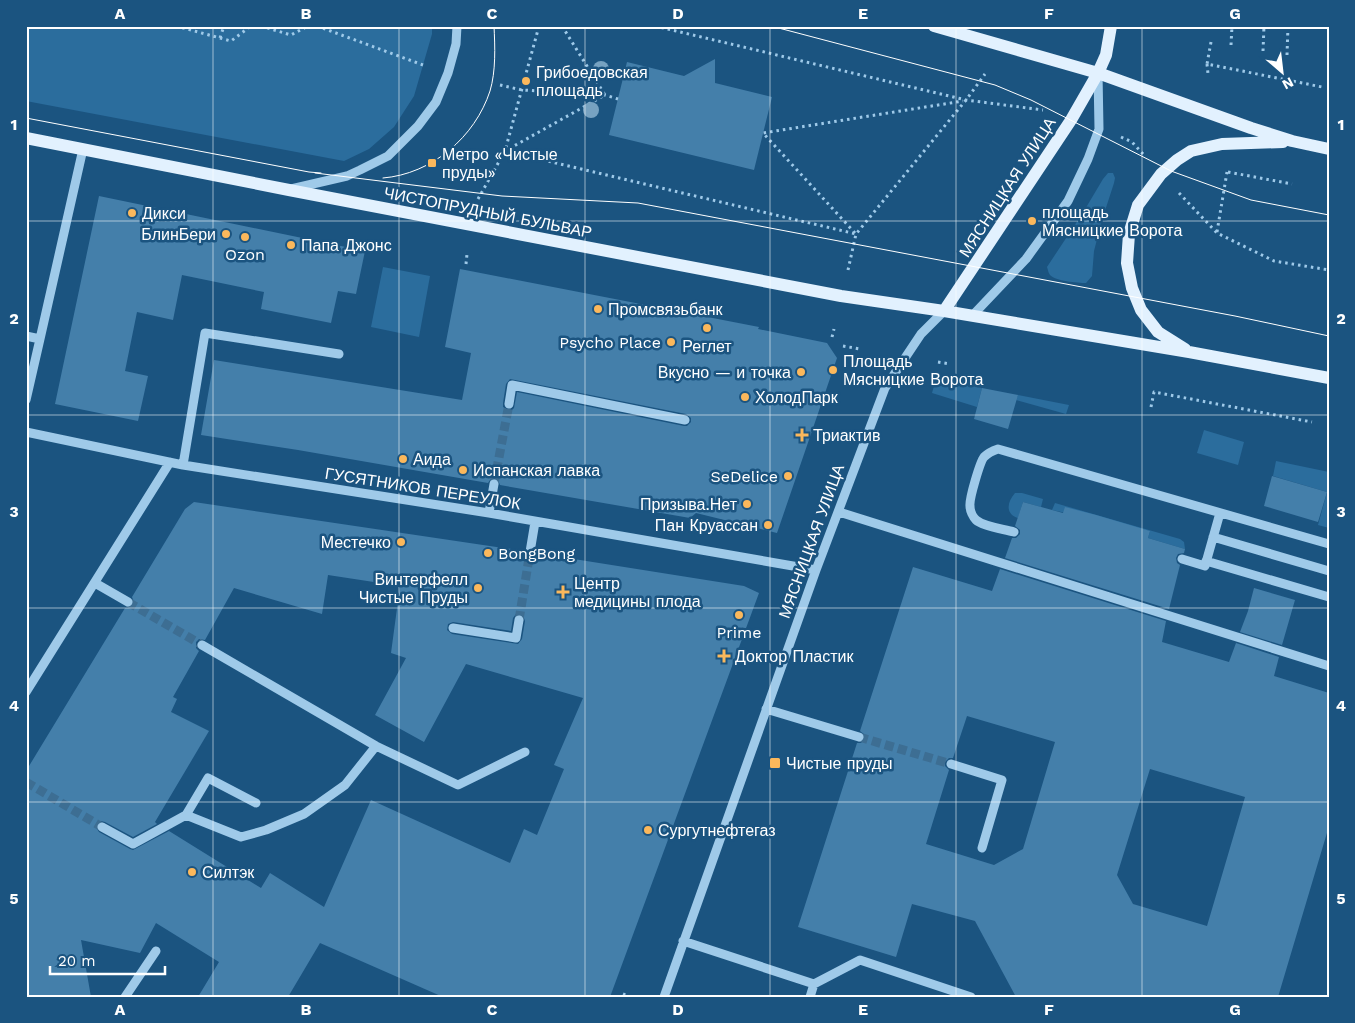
<svg xmlns="http://www.w3.org/2000/svg" width="1355" height="1023" font-family="'Work Sans',sans-serif">
<rect width="100%" height="100%" fill="#1b5480"/>
<path fill="#2b6d9d" d="M26,26H432V34L414,96L394,127L369,149L344,161L26,101Z
M1108,173H1113L1115,178L1114,183L1102,220L1094,251L1092,276L1086,283C1078,283 1055,281 1050,275C1048,272 1048,270 1047,267L1084,211L1103,179Z
M383,267L430,276L419,337L371,327Z
M936,379L982,388L977,407L932,393Z
M1018,395L1069,405L1066,414L1016,400Z
M1204,430L1244,442L1238,465L1197,453Z
M1276,461L1329,472V528L1318,525L1327,492L1273,476Z
M1015,493H1022L1043,499L1041,507L1023,502L1018,518C1005,514 1007,502 1015,493Z
M1055,503L1180,539L1184,542L1185,549L1148,538L1150,531L1052,510Z"/>
<path fill="#447faa" fill-rule="evenodd" d="M715,59V83L772,97L754,170L609,135L627,62L684,76Z
M99,196L365,251L356,294L338,291L331,323L261,309L264,292L182,275L173,320L137,312L125,371L148,376L138,421L55,404Z
M460,269L759,327L758,329L827,343L837,358L777,533L696,513L690,518L500,485L498,480L495,478L490,480L488,483L298,450L201,435L214,360L462,400L471,353L445,347ZM510,379L686,414L691,418V422L687,426H684L517,392L514,408L512,410H508L503,407V403L506,384Z
M982,388L1018,395L1008,429L974,419Z
M1272,476L1327,492L1318,522L1264,506Z
M194,502L524,551L526,556L529,558L534,556L536,553L744,586L759,593L610,997H443L320,943L288,997H198L219,962L156,923L140,953L81,940L91,997H26V771L125,608H128L133,606L134,602L132,597L185,509ZM328,575L400,586L391,653L406,658L375,715L424,742L466,664L583,698L554,765L564,769L537,835L524,829L510,863L371,800L324,907L270,873L261,888L169,831L133,850L130,849L99,832L96,827L98,822L101,821L105,822L133,837L157,824L155,822L209,731L171,712L177,699L173,697L199,651L196,648V642L199,639L205,640L234,588L322,614ZM516,614L523,615L525,621L522,639L518,644L452,634L447,630L448,624L453,622L511,631L513,618Z
M1023,502L1063,513L1065,507L1096,515L1150,531L1148,538L1185,549L1184,553L1178,554L1176,558L1177,563L1180,565L1169,609L1005,558L1012,538H1016L1020,534V530L1015,526Z
M913,567L992,591L1000,569L1166,621L1162,642L1229,662L1236,643L1279,657L1274,676L1329,693V826L1278,997H1016L975,921L912,904L896,957L798,927L857,743H861L865,739V735L860,731ZM967,716L1055,742L1023,849L994,865L926,844L949,770L945,766V762L949,758H953ZM1150,769L1245,797L1207,926L1133,904L1117,875Z
M1254,588L1295,600L1282,645L1240,632L1248,611Z"/>
<g fill="none" stroke-linecap="round" stroke-linejoin="round">
<path stroke="#3d6e93" stroke-width="9" stroke-dasharray="9 4.5" stroke-linecap="butt" d="M494,484L509,404
M128,602L202,645
M519,620L530,552
M859,737L951,764
M26,782L102,827"/>
<path stroke="#9fcae9" stroke-width="3" stroke-dasharray="2.5 4" stroke-linecap="butt" d="M176,26L231,41L251,26
M261,26L291,35L308,26
M317,26L423,65
M562,26L605,95L505,151L856,234
M655,26L966,100L1043,110
M220,38L224,26
M1211,42L1207,64L1322,87
M1231,45L1232,26
M1263,51L1264,26
M1287,55L1288,26
M1207,64L1208,74
M500,85L522,90L605,95L618,99
M1121,137L1132,142L1143,154
M1228,172L1292,184
M1179,193L1217,233L1274,261L1329,270
M478,199L505,151L539,26
M1217,232L1227,172
M855,233L763,133L963,101
M466,264L467,254
M848,270L856,234L966,100L985,74
M832,337L834,329
M843,346L860,349
M938,362L950,364
M1151,407L1154,392L1312,422
M623,994L630,997"/>
<path stroke="#9fcae9" stroke-width="9" d="M291,189L347,176L360,170L388,156L418,126L436,102L448,73L456,44L457,26
M972,316L1026,259L1068,201L1088,159L1099,129L1098,73
M26,336L40,339L26,400
M40,339L83,149
M509,404L512,385L685,420
M26,432L183,465L489,513L816,570
M183,465L205,333L339,354
M839,512L1329,666
M489,513L494,484
M1014,532C1004,529 984,527 976,520C973,517 970,511 970,506C969,499 980,462 984,457C988,453 992,451 998,449L1329,544
M1213,537L1329,571
M530,552L535,522
M1182,559L1205,566L1220,513
M1206,561L1329,597
M95,583L128,602
M453,628L516,638L519,620
M202,645L376,746
M26,692L170,462
M766,709L859,737
M951,764L1002,780L982,848
M186,815L241,837L266,830L304,814L345,785L376,746L458,785L525,752
M102,827L133,844L186,815L208,778L256,803
M683,941L814,984L860,960L971,997
M125,997L156,951
M664,997L816,570L885,388L921,334L944,311
M810,997L814,984"/>
<path stroke="#e2f1fe" stroke-width="12" d="M934,26L1098,73L1251,128L1292,141L1329,149
M26,138L289,190L841,296L944,311L1189,352L1329,378
M944,311L1071,120L1098,73L1106,55L1111,26
M1185,349L1158,332L1141,310L1132,288L1127,263L1129,234L1138,205L1161,174L1177,160L1191,151L1222,144L1283,142"/>
<path stroke="#fff" stroke-width="1" d="M771,26L995,85L1031,100L1171,171L1251,200L1329,215
M26,118L309,172L321,173
M315,173L502,196L638,203L1235,316L1329,336
M383,178C432,174 475,137 490,91C496,71 495,47 494,26"/>
</g>
<g fill="#77a2c1">
<circle cx="601" cy="69" r="8"/>
<circle cx="591" cy="110" r="8"/>
</g>
<path fill="none" stroke="#fff" stroke-width="1" stroke-opacity="0.55" d="M213,26V997M399,26V997M585,26V997M770,26V997M956,26V997M1142,26V997M26,221H1329M26,415H1329M26,608H1329M26,802H1329"/>
<g fill="#fbb85c" stroke="#1b5480" stroke-width="2">
<circle cx="526" cy="81" r="5"/>
<rect x="427" y="158" width="10" height="10" rx="2.5"/>
<circle cx="132" cy="213" r="5"/>
<circle cx="1032" cy="221" r="5"/>
<circle cx="226" cy="234" r="5"/>
<circle cx="245" cy="237" r="5"/>
<circle cx="291" cy="245" r="5"/>
<circle cx="598" cy="309" r="5"/>
<circle cx="707" cy="328" r="5"/>
<circle cx="671" cy="342" r="5"/>
<circle cx="833" cy="370" r="5"/>
<circle cx="801" cy="372" r="5"/>
<circle cx="745" cy="397" r="5"/>
<path d="M799.5 427.5h5v5h5v5h-5v5h-5v-5h-5v-5h5z"/>
<circle cx="403" cy="459" r="5"/>
<circle cx="463" cy="470" r="5"/>
<circle cx="788" cy="476" r="5"/>
<circle cx="747" cy="504" r="5"/>
<circle cx="768" cy="525" r="5"/>
<circle cx="401" cy="542" r="5"/>
<circle cx="488" cy="553" r="5"/>
<circle cx="478" cy="588" r="5"/>
<path d="M560.5 584.5h5v5h5v5h-5v5h-5v-5h-5v-5h5z"/>
<circle cx="739" cy="615" r="5"/>
<path d="M721.5 648.5h5v5h5v5h-5v5h-5v-5h-5v-5h5z"/>
<rect x="769" y="757" width="12" height="12" rx="2.5"/>
<circle cx="648" cy="830" r="5"/>
<circle cx="192" cy="872" r="5"/>
</g>
<g text-anchor="middle" stroke-width="5" stroke-linejoin="round" paint-order="stroke">
<g font-size="16" fill="#fff" stroke="#1b5480" text-anchor="start">
<text x="536" y="78">Грибоедовская<tspan x="536" dy="18">площадь</tspan></text>
<text x="442" y="160">Метро «Чистые<tspan x="442" dy="18">пруды»</tspan></text>
<text x="1042" y="218">площадь<tspan x="1042" dy="18">Мясницкие Ворота</tspan></text>
<text x="142" y="219">Дикси</text>
<text x="216" y="240" text-anchor="end">БлинБери</text>
<text x="301" y="251">Папа Джонс</text>
<text x="245" y="260" text-anchor="middle">Ozon</text>
<text x="608" y="315">Промсвязьбанк</text>
<text x="661" y="348" text-anchor="end">Psycho Place</text>
<text x="707" y="352" text-anchor="middle">Реглет</text>
<text x="843" y="367">Площадь<tspan x="843" dy="18">Мясницкие Ворота</tspan></text>
<text x="791" y="378" text-anchor="end">Вкусно — и точка</text>
<text x="755" y="403">ХолодПарк</text>
<text x="813" y="441">Триактив</text>
<text x="413" y="465">Аида</text>
<text x="473" y="476">Испанская лавка</text>
<text x="778" y="482" text-anchor="end">SeDelice</text>
<text x="737" y="510" text-anchor="end">Призыва.Нет</text>
<text x="758" y="531" text-anchor="end">Пан Круассан</text>
<text x="391" y="548" text-anchor="end">Местечко</text>
<text x="498" y="559">BongBong</text>
<text x="468" y="585" text-anchor="end">Винтерфелл<tspan x="468" dy="18">Чистые Пруды</tspan></text>
<text x="574" y="589">Центр<tspan x="574" dy="18">медицины плода</tspan></text>
<text x="739" y="638" text-anchor="middle">Prime</text>
<text x="735" y="662">Доктор Пластик</text>
<text x="786" y="769">Чистые пруды</text>
<text x="658" y="836">Сургутнефтегаз</text>
<text x="202" y="878">Силтэк</text>
</g>
<g font-size="16" fill="#fff" stroke="#1b5480">
<text transform="translate(1007 187) rotate(-57)" y="6">МЯСНИЦКАЯ УЛИЦА</text>
<text transform="translate(488 212) rotate(11)" y="6">ЧИСТОПРУДНЫЙ БУЛЬВАР</text>
<text transform="translate(423 488) rotate(9)" y="6">ГУСЯТНИКОВ ПЕРЕУЛОК</text>
<text transform="translate(811 541) rotate(-70)" y="6">МЯСНИЦКАЯ УЛИЦА</text>
</g>
</g>
<rect width="1355" height="1023" fill="none" stroke="#1b5480" stroke-width="55"/>
<g transform="translate(1282 72) rotate(152)" stroke="#1b5480" stroke-width="4" paint-order="stroke">
<path d="M0-4L9 19L0 12L-9 19Z" fill="#ffffff"/>
<text y="-8" font-size="14" font-weight="bold" text-anchor="middle" fill="#ffffff">N</text>
</g>
<path d="M50 966v8h115v-8" fill="none" stroke="#ffffff" stroke-width="2.5"/>
<text x="58" y="966" font-size="15" fill="#ffffff" stroke="#1b5480" stroke-width="4" paint-order="stroke">20 m</text>
<rect x="28" y="28" width="1300" height="968" fill="none" stroke="#fff" stroke-width="2"/>
<g font-size="16" text-anchor="middle" font-weight="bold" fill="#fff">
<text x="120" y="19">A</text>
<text x="306" y="19">B</text>
<text x="492" y="19">C</text>
<text x="678" y="19">D</text>
<text x="863" y="19">E</text>
<text x="1049" y="19">F</text>
<text x="1235" y="19">G</text>
<text x="14" y="130">1</text>
<text x="1341" y="130">1</text>
<text x="14" y="324">2</text>
<text x="1341" y="324">2</text>
<text x="14" y="517">3</text>
<text x="1341" y="517">3</text>
<text x="14" y="711">4</text>
<text x="1341" y="711">4</text>
<text x="14" y="904">5</text>
<text x="1341" y="904">5</text>
<text x="120" y="1015">A</text>
<text x="306" y="1015">B</text>
<text x="492" y="1015">C</text>
<text x="678" y="1015">D</text>
<text x="863" y="1015">E</text>
<text x="1049" y="1015">F</text>
<text x="1235" y="1015">G</text>
</g>
</svg>
